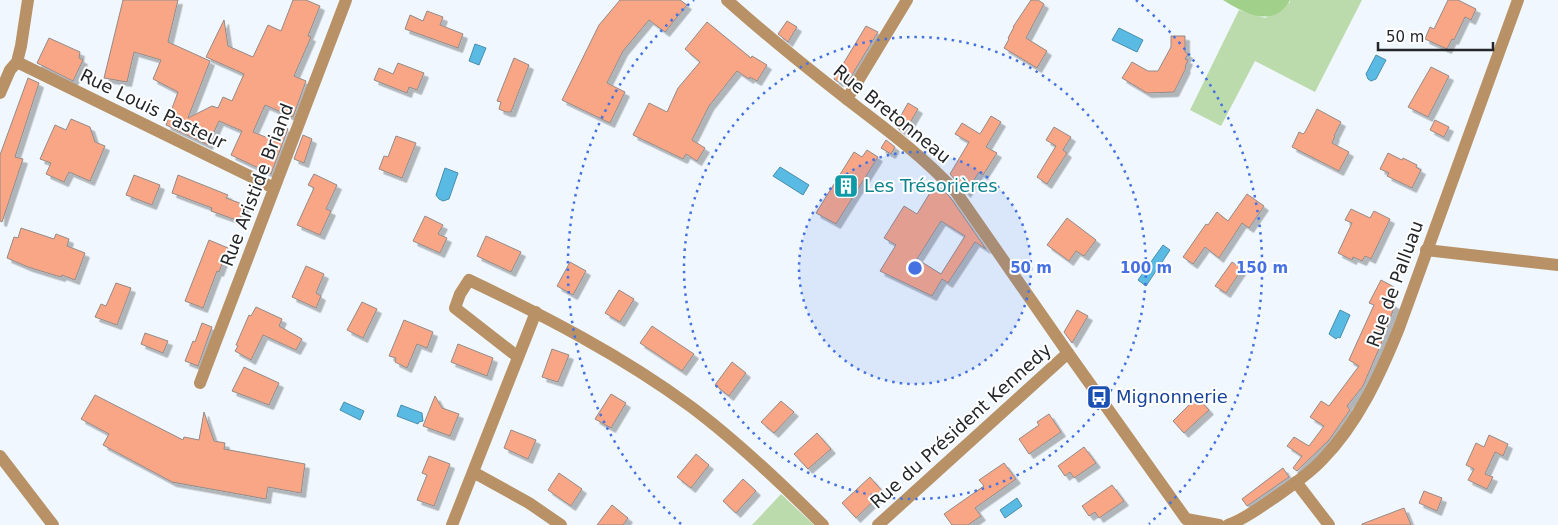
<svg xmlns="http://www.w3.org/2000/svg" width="1558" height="525" font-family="'DejaVu Sans',sans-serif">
<defs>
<filter id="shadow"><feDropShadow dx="4.5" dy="4.5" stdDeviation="0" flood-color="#0004"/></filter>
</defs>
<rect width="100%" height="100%" fill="#f0f7fe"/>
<path fill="#bcdbad" d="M1290,0H1362L1315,92L1255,61L1221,126L1190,110L1239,10L1265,18L1290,2Z
M781,494L814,525H752Z"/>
<path fill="#a0d089" d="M1223,0H1290C1274,29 1245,14 1223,0Z"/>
<path fill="#59bae3" stroke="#498eac" d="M1119,28L1143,40L1137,52L1112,40Z
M475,44L486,48L479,65L469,61Z
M1376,55L1386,60L1376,79L1371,81L1368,79L1366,74Z
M780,167L809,185L803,195L773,176Z
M445,168L458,173L449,199L443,201L439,199L436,195Z
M1163,245L1170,250L1146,286L1138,280Z
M1340,310L1350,315L1340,338L1338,337L1336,339L1329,334Z
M344,402L364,411L360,420L340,410Z
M401,405L422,413L423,421L419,422L418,424L397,416Z
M1017,498L1022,506L1005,518L1000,510Z"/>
<path fill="#f9a686" stroke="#938a87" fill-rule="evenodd" filter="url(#shadow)" d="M123,0H178L168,42L210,61L188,118L212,106L218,108L223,97L232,101L244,74L206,57L224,20L228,46L253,57L268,25L281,31L293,0H306L320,6L308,36L311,37L294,76L306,81L293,117L265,105L253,132L278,142L284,127L288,129L271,174L231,155L242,131L219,121L208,145L166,125L178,92L153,79L161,60L134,52L127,82L104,78Z
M620,0H680L687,5L665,32L649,20L623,51L607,83L625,92L610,123L562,100L599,25Z
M1031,0H1038L1044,4L1026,38L1047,51L1037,68L1004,48L1009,39L1008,38L1014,27H1013Z
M1448,0H1458L1476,9L1471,20L1465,17L1454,40L1452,39L1447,49L1425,39L1430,27L1434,29Z
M427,11L443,17L440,25L463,34L458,48L405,29L410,15L423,21Z
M787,21L797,27L788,42L778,34Z
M707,22L751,58L752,56L767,65L757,81L750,77L749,79L737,71L709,106L692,140L705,148L697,161L686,154L683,159L633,135L649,103L667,112L678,88L700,62L685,49Z
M866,26L878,32L849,80L838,82L834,79Z
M1171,36H1185V52L1188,54L1185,59L1188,60L1185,67L1186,68L1174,92L1147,93L1122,78L1132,62L1148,71H1158L1171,47Z
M49,38L80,52L79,58L83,60L73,81L37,63Z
M514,58L529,65L511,112H506L499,109L501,102L497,101Z
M398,63L424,73L417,90L409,87L407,93L374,80L379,68L393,74Z
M1431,67L1449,76L1428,117L1408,107Z
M28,78L39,83L15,157L23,159L2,222L0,221V155Z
M908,103L918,109L904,133L895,126Z
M1317,109L1341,122L1334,136H1335L1332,143L1349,152L1339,171L1292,147L1299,132L1303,134L1305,132Z
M991,116L1001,122L986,147L997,153L983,175L979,172L966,193L950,174L969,142L955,134L962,123L980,134Z
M71,119L90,127L95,142L105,146L90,181L69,172L64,182L46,174L51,163L40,159L55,125L66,130Z
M1435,120L1449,127L1444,137L1430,130Z
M1054,127L1071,137L1063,150L1067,153L1047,184L1037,177L1056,146L1046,140Z
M303,135L312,139L304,163L294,159Z
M396,136L416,143L402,178L379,169L384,156L388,157Z
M886,140L895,147L891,154L881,148Z
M867,150L878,157L836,224L816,213L854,152L862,157Z
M1388,153L1402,160L1403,158L1417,165L1416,167L1421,170L1412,188L1387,176L1389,173L1380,169Z
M314,174L337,185L326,209L331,211L320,235L297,225L314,188L308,185Z
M134,175L160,185L152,205L126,195Z
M178,175L228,195L226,198L245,205L239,221L211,211L212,208L172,193Z
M936,183L950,197L986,249L975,242L948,283L942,279L932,296L880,271L896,245L884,238L904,206L917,214ZM941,221L965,236L941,274L917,259Z
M1247,194L1264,206L1249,228L1242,223L1219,258L1205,247L1193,264L1183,257L1206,224L1208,225L1217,212L1228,221Z
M1351,209L1370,218L1374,211L1390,219L1371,259L1365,256L1362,261L1353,257L1352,260L1338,253L1352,223L1345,220Z
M425,216L443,225L438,234L447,238L440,253L413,241Z
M1067,218L1096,240L1084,256L1076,251L1069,261L1047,245Z
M21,228L54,239L56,234L69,239L67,246L85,253L75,280L62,275L61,277L54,275L28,267L7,258L14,237L18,238Z
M486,236L521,252L511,272L477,256Z
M209,240L228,248L219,272L217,271L203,308L185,301Z
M570,262L586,271L573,295L557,286Z
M1232,262L1242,269L1226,293L1215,286Z
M306,266L324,274L316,293L321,296L316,308L292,297Z
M1381,280L1394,287L1387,300L1395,305L1381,344L1363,386L1347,406L1350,410L1329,440L1297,471L1293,468L1302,456L1287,446L1294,437L1309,446L1324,426L1310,417L1321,401L1329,406L1359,366L1349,360L1374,305L1369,303Z
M116,283L131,288L117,325L95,317L101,304L106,306Z
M619,290L634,299L620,322L605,313Z
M362,302L377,309L363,338L347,330Z
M256,307L282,319L279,326L302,339L296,350L263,335L251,360L235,351L238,346L236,345L249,315L251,316Z
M1077,310L1088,316L1072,343L1064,332Z
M404,320L433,332L427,348L417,344L407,368L395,362L396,358L389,356Z
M202,323L212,327L198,366L185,361L193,341L195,342Z
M652,326L694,354L682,371L640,343Z
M145,333L168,341L163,353L141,344Z
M458,344L493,358L487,376L451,362Z
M552,349L569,355L558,382L542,377Z
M732,362L746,373L729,396L715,385Z
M244,367L279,383L269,405L232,391Z
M611,394L626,403L611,428L595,419Z
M95,395L183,440L184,437L199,440L204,412L214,441L225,443L224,449L305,464L301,493L268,487L266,499L172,482L103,445L109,434L81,419Z
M435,396L442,408L459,414L450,436L423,426Z
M1197,397L1209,410L1184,433L1173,421Z
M781,401L794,412L774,433L761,422Z
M1049,414L1061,432L1029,454L1019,439L1039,425L1037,422Z
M511,430L536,440L528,459L504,448Z
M817,433L831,449L808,469L794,454Z
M1489,435L1508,444L1503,456L1495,452L1485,474L1493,477L1487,489L1468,480L1474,469L1466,465L1476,443L1484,447Z
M1084,447L1096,463L1074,478L1070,472L1065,476L1058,466Z
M696,454L709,465L691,488L677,477Z
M429,456L450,464L434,506L417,500L427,475L422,473Z
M1004,463L1016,479L975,508L981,516L968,525H952L944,514L984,486L979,480Z
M1283,468L1289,477L1247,506L1242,499Z
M559,473L582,489L571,506L548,490Z
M870,477L883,492L856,518L842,503Z
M743,479L756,491L736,513L723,501Z
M1112,485L1124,501L1099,518L1095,512L1089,516L1082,506Z
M1424,491L1442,498L1437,511L1419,503Z
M612,505L628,518L623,525H597Z
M1404,508L1411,525H1362V524Z"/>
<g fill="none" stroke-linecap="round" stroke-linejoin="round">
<path stroke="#b89266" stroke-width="12" d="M17,62L274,188
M0,93L10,70L17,62L21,46L28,0
M847,99L907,0
M1426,250L1558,265
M518,357L455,308L460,294L469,280C545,316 622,356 690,406C737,441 781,483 823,525
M200,383L346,0
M0,456L53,525
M473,472L529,503L561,525
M1296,482L1329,525
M452,525L536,312
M878,525L1068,353"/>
<path stroke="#b89266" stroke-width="12" d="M727,0C766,35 807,68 848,100C886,129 924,157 956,192L1068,353L1186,519
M1186,519L1219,525
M1228,525C1245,519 1259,508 1274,498C1291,486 1308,475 1322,460C1358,423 1380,375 1399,328L1518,0"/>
</g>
<circle cx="915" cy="268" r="116" fill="#4571e3" fill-opacity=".12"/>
<g fill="none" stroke="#4571e3" stroke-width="2.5" stroke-dasharray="2.5 5">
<circle cx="915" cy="268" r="116"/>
<circle cx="915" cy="268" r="231"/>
<path d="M681 524A347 347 0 0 1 694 0M1136 0A347 347 0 0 1 1149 524"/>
</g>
<defs>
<symbol id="building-square" viewBox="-11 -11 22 22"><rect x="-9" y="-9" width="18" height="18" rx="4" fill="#0f9aa8" stroke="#fff"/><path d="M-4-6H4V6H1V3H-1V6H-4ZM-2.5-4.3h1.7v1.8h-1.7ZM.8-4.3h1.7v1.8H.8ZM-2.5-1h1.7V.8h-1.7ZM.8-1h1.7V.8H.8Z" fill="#fff"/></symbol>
<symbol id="bus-square" viewBox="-11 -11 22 22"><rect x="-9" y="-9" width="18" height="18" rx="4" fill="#1a4fb4" stroke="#fff"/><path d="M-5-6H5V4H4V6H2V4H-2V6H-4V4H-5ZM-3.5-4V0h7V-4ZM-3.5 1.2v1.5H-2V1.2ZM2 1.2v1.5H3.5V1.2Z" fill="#fff"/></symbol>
</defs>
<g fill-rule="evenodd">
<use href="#building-square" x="832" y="172" width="28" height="28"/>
<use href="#bus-square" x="1085" y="383" width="28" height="28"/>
</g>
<g text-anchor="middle" stroke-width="4" stroke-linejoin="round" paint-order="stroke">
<g font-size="18" fill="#24272a" stroke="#fff">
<text transform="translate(153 109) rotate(26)" y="6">Rue Louis Pasteur</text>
<text transform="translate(892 114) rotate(39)" y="6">Rue Bretonneau</text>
<text transform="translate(257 185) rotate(-69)" y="6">Rue Aristide Briand</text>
<text transform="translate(1395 284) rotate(-70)" y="6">Rue de Palluau</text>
<text transform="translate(961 426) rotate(-42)" y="6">Rue du Président Kennedy</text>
</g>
<g font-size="18" fill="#0d838f" stroke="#fff" text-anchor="start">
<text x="864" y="192">Les Trésorières</text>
</g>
<g font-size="18" fill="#164399" stroke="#fff" text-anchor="start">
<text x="1116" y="403">Mignonnerie</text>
</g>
</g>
<circle cx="915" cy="268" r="8" fill="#4571e3" stroke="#fff" stroke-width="2.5"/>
<g font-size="15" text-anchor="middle" font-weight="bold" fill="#4571e3" stroke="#fff" stroke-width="4" stroke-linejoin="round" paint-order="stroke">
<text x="1031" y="273">50 m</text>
<text x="1146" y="273">100 m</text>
<text x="1262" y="273">150 m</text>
</g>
<path d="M1378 42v8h115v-8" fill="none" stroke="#24272a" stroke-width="2.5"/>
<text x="1386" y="42" font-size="15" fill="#24272a" stroke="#ffffff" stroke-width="4" paint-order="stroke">50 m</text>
</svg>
